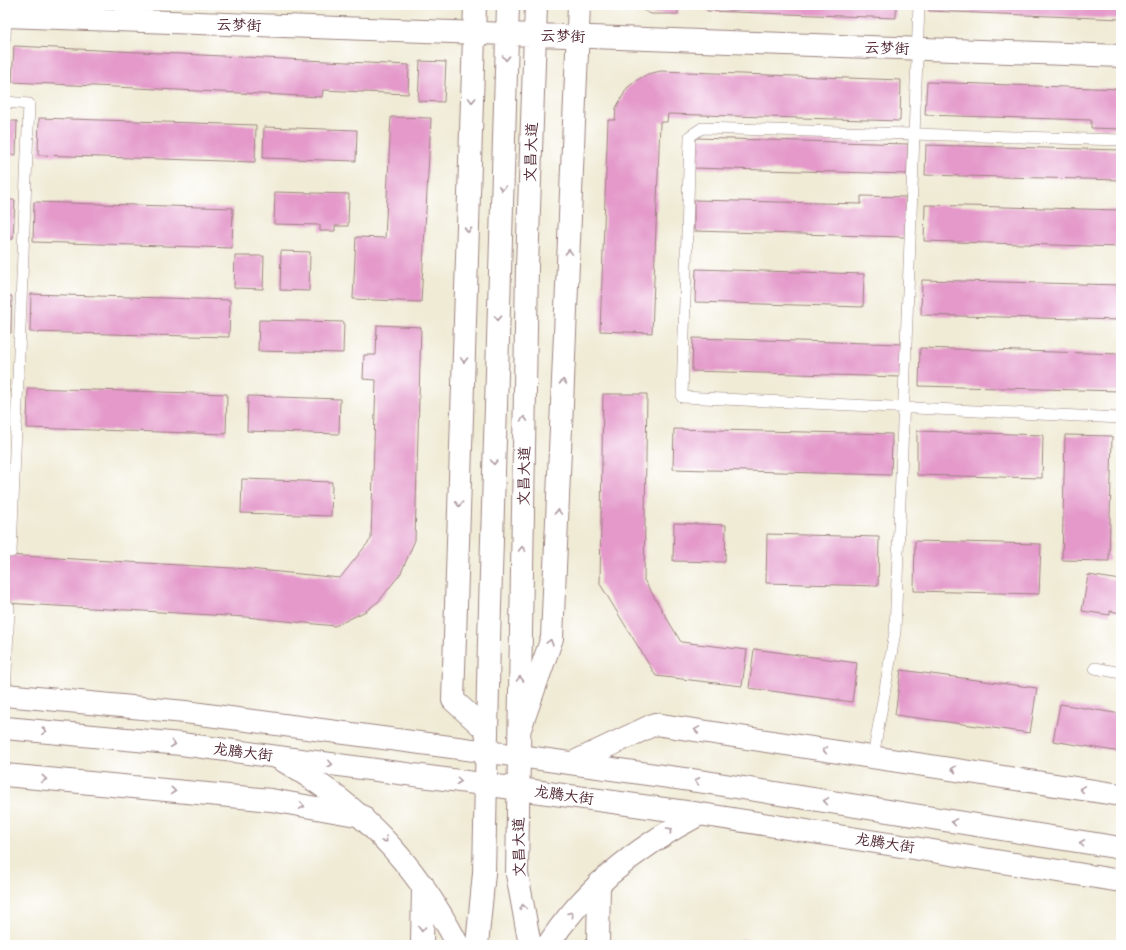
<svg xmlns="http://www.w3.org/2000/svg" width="1126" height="950" font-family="'Comic Neue','LXGW WenKai TC',sans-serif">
<rect width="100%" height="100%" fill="#fff"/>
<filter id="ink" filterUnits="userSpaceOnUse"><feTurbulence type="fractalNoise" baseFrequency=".025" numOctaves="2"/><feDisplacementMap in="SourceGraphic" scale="8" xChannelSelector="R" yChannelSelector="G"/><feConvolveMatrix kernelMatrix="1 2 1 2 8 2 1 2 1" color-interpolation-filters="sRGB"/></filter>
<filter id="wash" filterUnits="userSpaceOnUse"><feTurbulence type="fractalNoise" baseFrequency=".012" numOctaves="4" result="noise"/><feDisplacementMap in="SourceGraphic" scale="16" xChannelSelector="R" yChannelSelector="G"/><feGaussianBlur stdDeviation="0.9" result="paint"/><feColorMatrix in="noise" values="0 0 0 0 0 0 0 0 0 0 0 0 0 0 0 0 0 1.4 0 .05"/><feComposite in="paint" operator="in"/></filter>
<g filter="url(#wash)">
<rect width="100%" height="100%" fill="#f0ebd5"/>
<g id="blocks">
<path fill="#e499ca" d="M633,5H678V14H651Z
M707,5H896V18L707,11Z
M929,5H1121V19L929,11Z
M14,46L409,65L408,94L323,90L322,97L12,82Z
M420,61L446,62L444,102L418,101Z
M661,71L901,80L900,121L668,114L667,122H660L652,333L600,331L608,120H615L616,108L627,88L637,80L648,74Z
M927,82L1121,89V129L1091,128V120L925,115Z
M391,117L431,118L421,302L353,299L356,237L385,238Z
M39,118L256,125L255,162L38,155Z
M5,121H17L16,155L5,154Z
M264,127L357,130L356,161L263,158Z
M694,138L908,144L907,174L693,168Z
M926,145L1121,150V180L925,175Z
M275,192L349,194L348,226H335V231H320V225L274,224Z
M861,196L906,197L905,237L694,231V200L861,204Z
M5,200H15L13,239H5Z
M34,202L233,208L232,248L33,242Z
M925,205L1121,210V247L924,241Z
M281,251L310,252L309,291L280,290Z
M235,256H264L263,289L234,288Z
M696,269L864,274L863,307L695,302Z
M922,280L1121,285V320L921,315Z
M31,294L230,300L229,337L30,332Z
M5,296H12L11,333H5Z
M259,320L344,322L343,353L258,351Z
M377,325L421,327L415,540L401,573L379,601L366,611L335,626L246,617L5,603V555L249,569L340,578L371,539L376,380L363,379L364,355H376Z
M693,338L902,344L901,377L692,371Z
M920,348L1121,354V391L919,386Z
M5,380H9L8,417H5Z
M28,388L227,394L226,434L27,428Z
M603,394H647L644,580L681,642L747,650L742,686L656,676L600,584Z
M248,396L340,399L339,434L247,431Z
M674,429L892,434L891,475L673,469Z
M917,431L1043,435L1042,478L917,475Z
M1065,435L1112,436L1109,561L1062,560Z
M242,479L332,482L331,516L241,513Z
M674,523L726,525L725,562L673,561Z
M767,534L879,537L878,586L766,583Z
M915,541L1041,544L1039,594L914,591Z
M1088,575L1121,580V613L1110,611V615L1082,611Z
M754,649L857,663L852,702L749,688Z
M901,670L1037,688L1030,733L895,715Z
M1060,704L1121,714V752L1053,741Z
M742,939L770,944V945H737Z"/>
</g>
</g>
<g filter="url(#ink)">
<use href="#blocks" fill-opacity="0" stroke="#9d8580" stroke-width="1"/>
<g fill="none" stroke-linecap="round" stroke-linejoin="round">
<defs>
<path id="lane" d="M5,37L6,16
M5,102L29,104L11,552
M1121,140L702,128L690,136L682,397L1121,418
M1095,668L1121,673
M5,695L9,607
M873,757L895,632L919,5"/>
<path id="street" d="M475,5L453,700L487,731
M521,726L552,638L579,5
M572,763L655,724L1121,795
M5,775L271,800L362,816
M422,945L423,885
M598,945L599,883"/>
<path id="secondary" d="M5,16L1121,56
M277,757C360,805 414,860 458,945
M477,945L484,873L489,640L508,5
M530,945L517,874L527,267L536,5
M548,945C585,887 639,846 700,814"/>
<path id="highway" d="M5,695L185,712L534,758L705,782L1121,848
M5,728L181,744L519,789L700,814L1121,881"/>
</defs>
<use href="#lane" stroke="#9d8580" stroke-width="12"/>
<use href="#street" stroke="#9d8580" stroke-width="24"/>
<use href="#secondary" stroke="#9d8580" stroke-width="24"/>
<use href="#highway" stroke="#9d8580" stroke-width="24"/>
<use href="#lane" stroke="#fff" stroke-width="11"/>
<use href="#street" stroke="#fff" stroke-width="22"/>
<use href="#secondary" stroke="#fff" stroke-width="22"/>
<use href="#highway" stroke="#fff" stroke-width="22"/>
</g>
<defs><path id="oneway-chevron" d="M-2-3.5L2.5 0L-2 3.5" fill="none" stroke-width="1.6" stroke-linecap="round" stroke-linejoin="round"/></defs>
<g stroke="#ae9aa0">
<use href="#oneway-chevron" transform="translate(506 58) rotate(92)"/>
<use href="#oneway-chevron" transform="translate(472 100) rotate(92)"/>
<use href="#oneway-chevron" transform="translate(502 188) rotate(92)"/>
<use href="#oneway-chevron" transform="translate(468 230) rotate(92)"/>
<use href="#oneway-chevron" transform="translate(569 252) rotate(-88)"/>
<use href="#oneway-chevron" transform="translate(498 318) rotate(92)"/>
<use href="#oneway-chevron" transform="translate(464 360) rotate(92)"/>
<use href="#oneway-chevron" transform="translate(563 382) rotate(-88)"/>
<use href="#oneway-chevron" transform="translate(524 419) rotate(-89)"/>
<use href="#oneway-chevron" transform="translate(494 462) rotate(92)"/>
<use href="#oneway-chevron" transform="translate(459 504) rotate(92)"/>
<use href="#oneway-chevron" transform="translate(558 512) rotate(-88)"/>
<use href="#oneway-chevron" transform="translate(522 549) rotate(-89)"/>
<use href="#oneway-chevron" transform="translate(550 642) rotate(-75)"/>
<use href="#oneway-chevron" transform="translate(520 679) rotate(-89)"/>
<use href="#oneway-chevron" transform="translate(697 730) rotate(-171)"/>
<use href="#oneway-chevron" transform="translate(44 731) rotate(4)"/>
<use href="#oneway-chevron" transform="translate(173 744) rotate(6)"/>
<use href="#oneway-chevron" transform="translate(825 750) rotate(-171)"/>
<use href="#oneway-chevron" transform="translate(330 764) rotate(7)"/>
<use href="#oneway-chevron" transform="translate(954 769) rotate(-171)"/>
<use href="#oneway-chevron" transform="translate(44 779) rotate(5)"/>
<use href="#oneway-chevron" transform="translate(459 781) rotate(7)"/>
<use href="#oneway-chevron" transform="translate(697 781) rotate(-172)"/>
<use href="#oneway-chevron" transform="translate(1082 789) rotate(-171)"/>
<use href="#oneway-chevron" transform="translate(173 791) rotate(5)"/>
<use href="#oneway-chevron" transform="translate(826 801) rotate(-171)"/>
<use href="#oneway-chevron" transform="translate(302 806) rotate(10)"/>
<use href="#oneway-chevron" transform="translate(954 822) rotate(-171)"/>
<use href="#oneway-chevron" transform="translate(670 830) rotate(-31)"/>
<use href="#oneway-chevron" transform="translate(385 840) rotate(47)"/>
<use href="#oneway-chevron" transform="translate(1082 843) rotate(-172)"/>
<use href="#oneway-chevron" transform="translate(523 907) rotate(-101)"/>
<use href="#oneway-chevron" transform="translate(571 914) rotate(-52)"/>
<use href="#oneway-chevron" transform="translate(422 929) rotate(91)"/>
</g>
</g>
<g text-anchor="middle" stroke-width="3" stroke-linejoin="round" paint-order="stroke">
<g font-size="15" fill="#4a1f2b" stroke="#fff">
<text transform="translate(239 25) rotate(2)" y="5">云梦街</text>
<text transform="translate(563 36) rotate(2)" y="5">云梦街</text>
<text transform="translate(887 48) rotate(2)" y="5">云梦街</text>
<text transform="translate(531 152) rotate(-88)" y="5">文昌大道</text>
<text transform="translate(524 476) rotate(-89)" y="5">文昌大道</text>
<text transform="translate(243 752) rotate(7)" y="5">龙腾大街</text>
<text transform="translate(564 795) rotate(8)" y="5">龙腾大街</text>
<text transform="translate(885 843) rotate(9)" y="5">龙腾大街</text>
<text transform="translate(519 847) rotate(-91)" y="5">文昌大道</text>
</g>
</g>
<rect width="1126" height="950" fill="none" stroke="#fff" stroke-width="20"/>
</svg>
